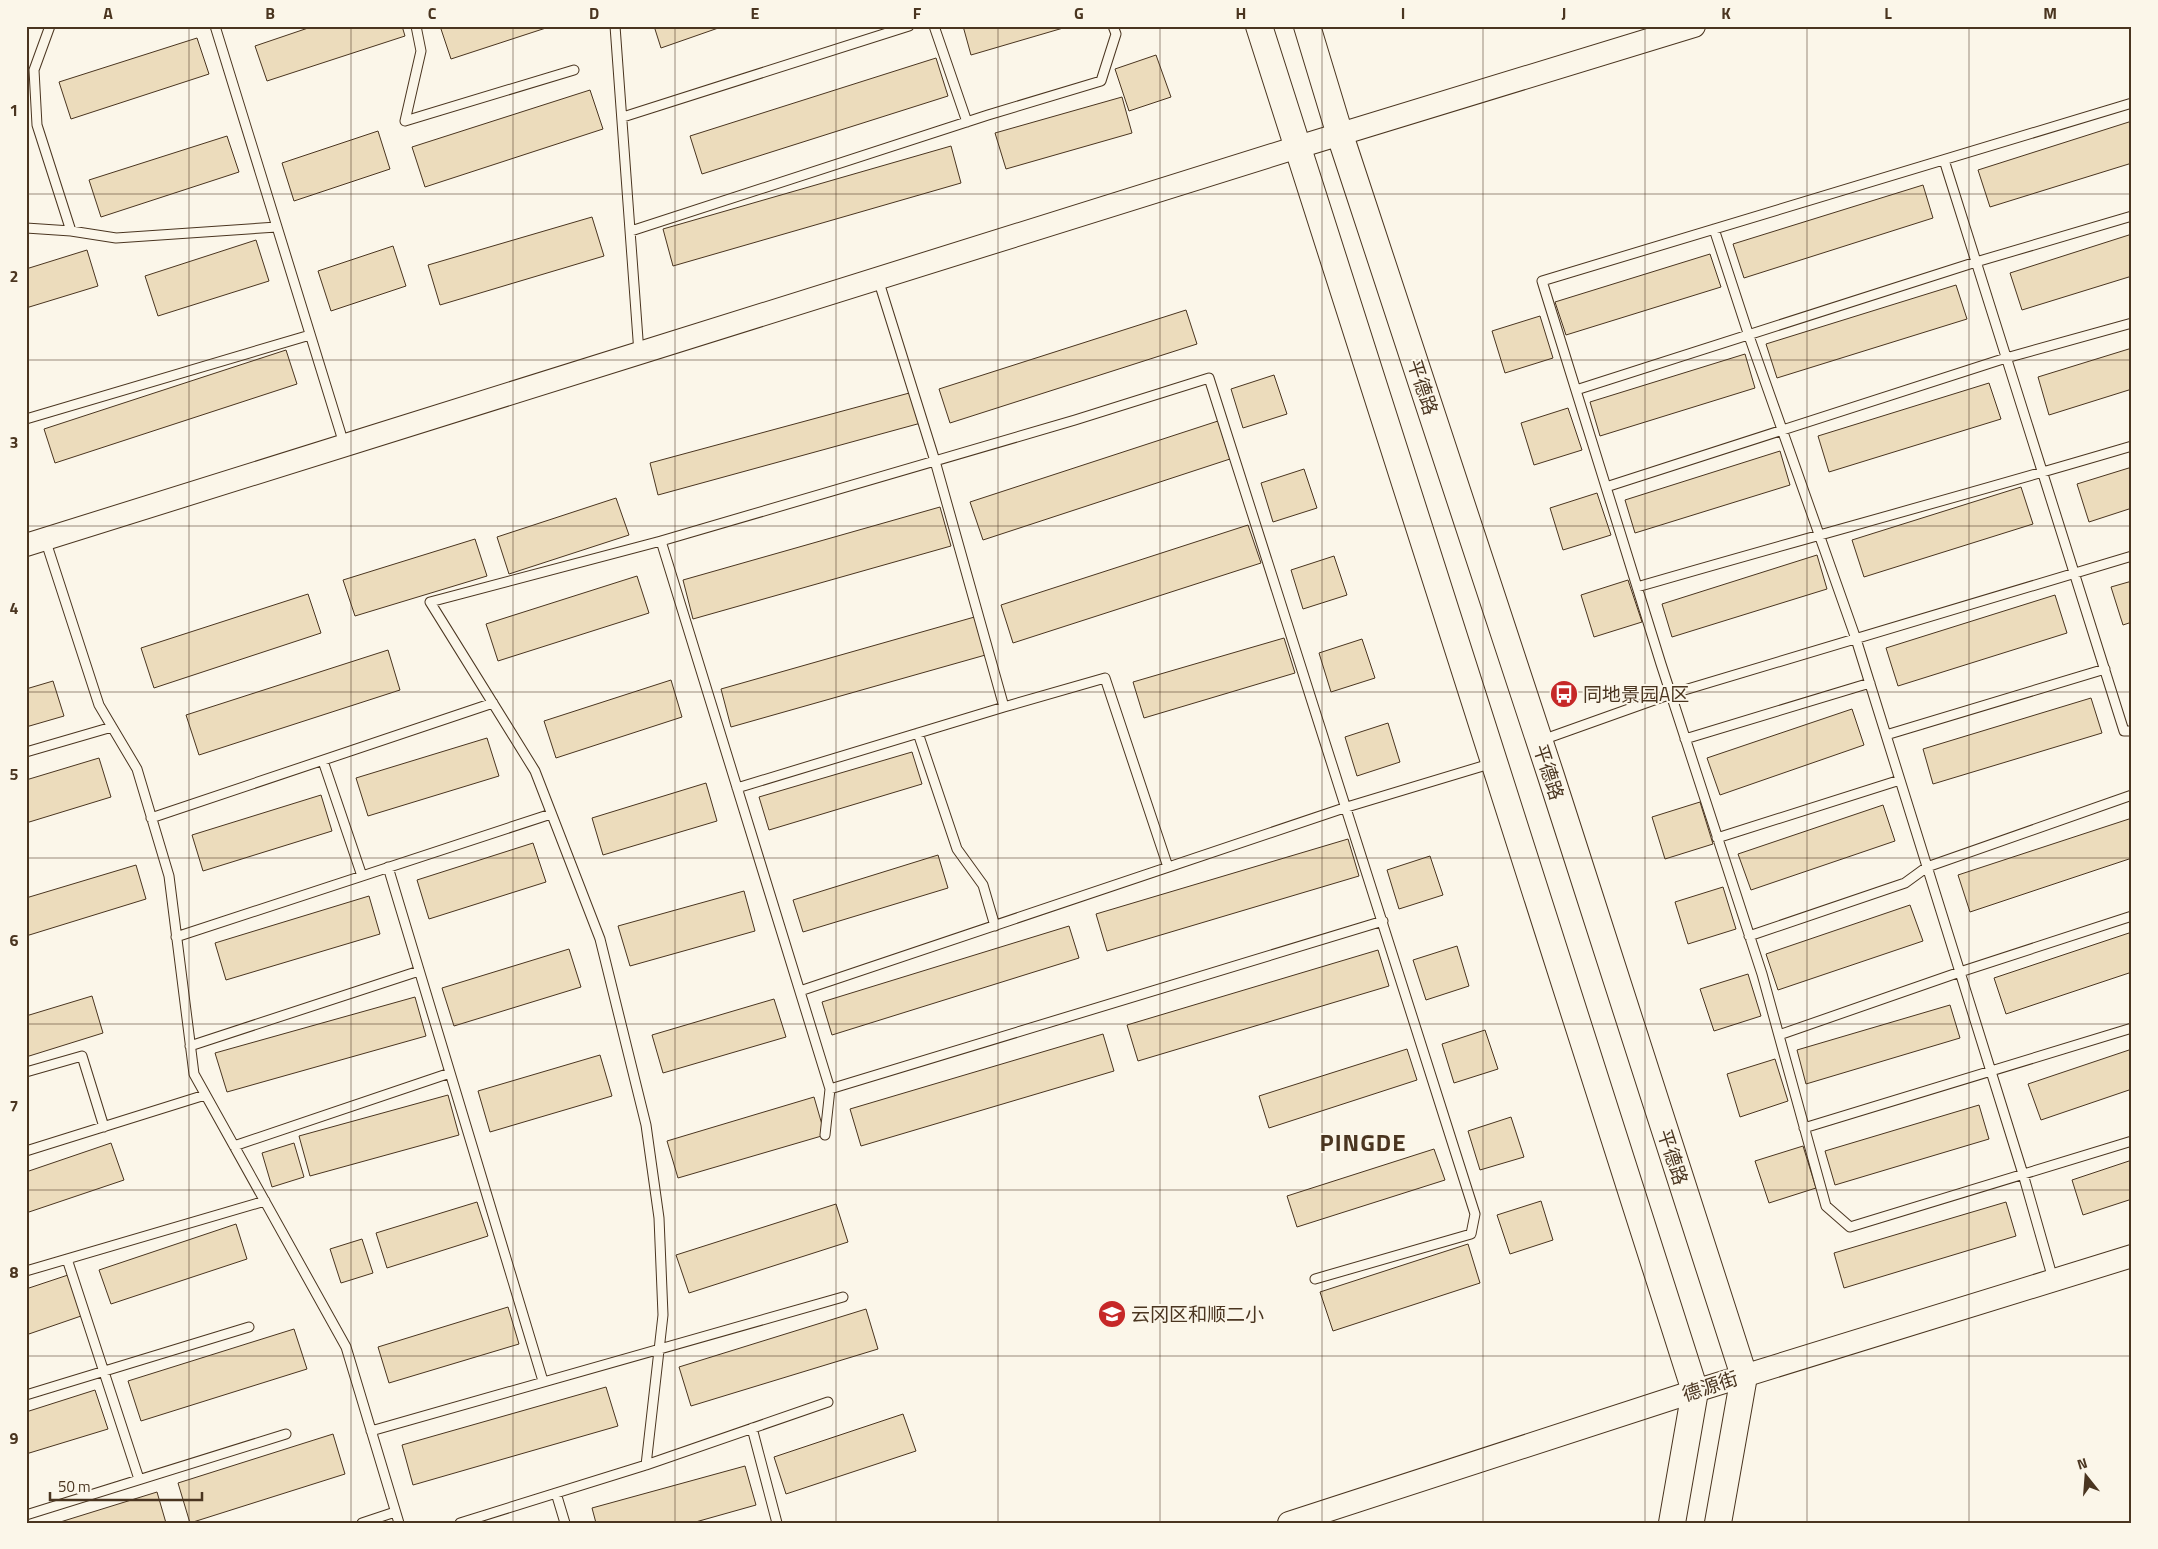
<svg xmlns="http://www.w3.org/2000/svg" width="2158" height="1549" font-family="'Titillium Web','Noto Sans SC',sans-serif">
<rect width="100%" height="100%" fill="#fbf6e9"/>
<path fill="#ecdcbc" stroke="#4a3520" d="M314,26H402L405,36L267,81L255,46Z
M440,26H552L451,59Z
M654,26H724L661,48Z
M963,26H1070L971,55Z
M197,38L209,74L71,119L59,82Z
M1156,55L1171,97L1129,111L1115,69Z
M936,58L948,96L702,174L690,136Z
M590,90L603,129L425,187L412,147Z
M1122,97L1132,133L1006,169L995,133Z
M2132,121V163L1990,207L1978,170Z
M378,131L390,169L294,201L282,163Z
M227,136L239,172L101,217L89,180Z
M951,146L961,183L673,266L663,229Z
M1923,185L1933,218L1744,278L1733,244Z
M592,217L604,256L440,305L428,265Z
M2132,234V276L2022,310L2010,273Z
M256,240L269,281L158,316L145,276Z
M393,246L406,286L331,311L318,271Z
M87,250L98,286L26,308V269Z
M1710,254L1721,287L1566,335L1555,302Z
M1956,285L1967,319L1777,378L1766,344Z
M1186,310L1197,344L950,423L939,389Z
M1540,316L1553,358L1505,373L1492,331Z
M2132,348V389L2049,415L2038,377Z
M286,350L297,384L55,463L44,429Z
M1745,354L1755,388L1600,436L1590,402Z
M1274,375L1287,414L1243,428L1231,389Z
M1989,383L2001,419L1829,472L1818,436Z
M913,392L921,423L658,495L650,463Z
M1568,408L1582,450L1534,465L1521,423Z
M1218,421L1230,459L983,540L970,502Z
M1780,451L1790,485L1635,533L1625,500Z
M2132,467V508L2089,522L2077,484Z
M1304,469L1317,508L1273,522L1261,483Z
M2021,487L2033,524L1864,577L1852,540Z
M1597,493L1611,535L1563,550L1550,508Z
M616,498L629,535L509,574L497,537Z
M940,507L951,546L693,619L683,580Z
M1248,525L1261,563L1013,643L1001,605Z
M475,539L487,576L355,616L343,580Z
M1817,555L1827,589L1672,637L1662,604Z
M1334,556L1347,595L1303,609L1291,570Z
M637,576L649,613L498,661L486,624Z
M1628,580L1642,622L1594,637L1581,595Z
M2132,581V622L2123,625L2111,587Z
M308,594L321,633L154,688L141,648Z
M2055,595L2067,633L1898,686L1886,648Z
M978,616L989,654L731,727L721,689Z
M1284,638L1295,673L1144,718L1133,682Z
M1362,639L1375,678L1331,692L1319,653Z
M388,650L400,690L199,755L186,715Z
M671,680L682,717L556,758L544,721Z
M53,681L64,716L26,727V689Z
M2091,698L2102,733L1933,784L1923,749Z
M1852,709L1864,745L1720,795L1707,758Z
M1388,723L1400,762L1357,776L1345,737Z
M487,738L499,776L368,816L356,778Z
M912,752L922,784L769,830L759,797Z
M99,758L111,797L26,823V780Z
M706,783L717,821L603,855L592,818Z
M321,795L332,831L203,871L192,835Z
M1700,802L1713,844L1665,859L1652,817Z
M1883,805L1895,841L1751,890L1738,854Z
M2132,818V858L1970,912L1958,875Z
M1348,839L1359,876L1107,951L1096,914Z
M533,843L546,882L429,919L417,880Z
M938,855L948,888L803,932L793,900Z
M1430,856L1443,895L1399,909L1387,870Z
M136,865L146,899L26,936V898Z
M1723,887L1736,929L1688,944L1675,902Z
M744,891L755,931L630,966L618,926Z
M369,896L380,934L226,980L215,943Z
M1910,905L1923,941L1778,990L1766,954Z
M1069,926L1079,958L832,1035L822,1002Z
M2132,932V972L2006,1014L1994,978Z
M1457,946L1469,986L1426,1000L1413,960Z
M569,949L581,987L454,1026L442,988Z
M1378,950L1389,986L1138,1061L1127,1025Z
M1748,974L1761,1016L1714,1031L1700,989Z
M92,996L103,1033L26,1057V1016Z
M415,997L426,1036L227,1092L215,1053Z
M774,999L786,1037L663,1073L652,1035Z
M1950,1005L1960,1038L1806,1084L1797,1050Z
M1485,1030L1498,1069L1454,1083L1442,1044Z
M1103,1034L1114,1071L861,1146L850,1109Z
M1407,1049L1417,1080L1269,1128L1259,1096Z
M2132,1049V1089L2041,1120L2028,1084Z
M600,1055L612,1096L490,1132L478,1091Z
M1775,1059L1788,1101L1740,1117L1727,1074Z
M448,1095L459,1135L310,1176L299,1136Z
M814,1097L825,1135L678,1178L667,1141Z
M1979,1105L1989,1139L1835,1185L1825,1151Z
M1511,1117L1524,1157L1480,1170L1468,1131Z
M111,1143L124,1180L26,1213V1172Z
M294,1143L304,1177L272,1187L262,1153Z
M1803,1146L1816,1188L1769,1203L1755,1161Z
M1434,1149L1445,1180L1297,1227L1287,1196Z
M2132,1160V1199L2083,1215L2072,1180Z
M1541,1201L1553,1240L1510,1254L1497,1215Z
M477,1202L488,1236L387,1268L376,1233Z
M2006,1202L2016,1236L1844,1288L1834,1253Z
M836,1204L848,1242L689,1293L676,1255Z
M236,1224L247,1259L111,1304L99,1270Z
M362,1239L373,1273L341,1283L330,1249Z
M1468,1244L1480,1283L1333,1331L1320,1292Z
M71,1274L84,1315L26,1335V1289Z
M508,1307L519,1344L389,1383L378,1347Z
M866,1309L878,1349L691,1406L679,1367Z
M294,1329L307,1369L141,1421L128,1381Z
M606,1387L618,1426L413,1485L402,1445Z
M95,1390L108,1429L26,1454V1412Z
M903,1414L916,1451L786,1494L774,1457Z
M333,1434L345,1474L190,1523L178,1483Z
M745,1466L756,1505L692,1523H596L592,1508Z
M157,1492L166,1523H57Z"/>
<g fill="none" stroke-linecap="round" stroke-linejoin="round">
<defs>
<path id="service" d="M50,26L34,70L37,125L71,231L116,238L277,227
M215,26L344,444
M416,26L421,51L405,121L574,70
M615,26L639,353
M934,26L967,122
M2132,103L1542,281L1661,664L1762,974L1826,1206L1850,1227L2132,1141
M623,117L909,26
M1944,160L2124,731H2132
M26,228L71,231
M1714,229L1749,336L1856,639L2023,1174L2053,1279
M631,231L988,115L1101,81L1116,34L1113,26
M878,279L935,461L1004,707L1105,678L1168,867
M1576,390L1976,262L2132,216
M26,419L310,335
M1606,487L2006,358L2132,323
M45,539L99,705L137,769L169,876L194,1074L346,1347L399,1523
M1637,587C1802,539 1967,495 2132,446
M918,733L957,849L983,885L995,926
M1886,735L2105,669
M1685,739L1870,683
M1542,740L1671,694L2132,556
M26,752L112,727
M323,761L362,876
M737,788L1004,707
M151,818L493,703
M1717,838L1900,780
M388,867L543,1381
M1749,936L1905,883L1927,867L2132,795
M176,937L551,814
M800,991L1347,807L1493,763
M1779,1035L1960,972L2132,916
M190,1046L419,971
M26,1072L82,1056L104,1127
M830,1089L1383,921
M1804,1128L2132,1028
M825,1135L830,1089L661,541L1075,420L1209,378L1475,1214L1471,1234L1315,1279
M234,1146L450,1073
M26,1151L205,1095
M67,1259L139,1479
M26,1271L265,1201
M26,1395L249,1327
M752,1428L777,1523
M371,1431L843,1297
M646,1465L663,1315L659,1218L646,1125L600,939L535,771L430,602L661,541
M556,1493L565,1523
M26,1515L286,1434
M362,1523L395,1512
M460,1523L646,1465L828,1402"/>
<path id="tertiary" d="M26,545L1298,147L1694,26
M1289,1523L1695,1391L2132,1256"/>
<path id="secondary" d="M1259,26L1695,1391L1672,1523
M1307,26L1340,135L1551,776L1744,1376L1718,1523"/>
</defs>
<use href="#service" stroke="#4a3520" stroke-width="11"/>
<use href="#tertiary" stroke="#4a3520" stroke-width="24"/>
<use href="#secondary" stroke="#4a3520" stroke-width="28"/>
<use href="#service" stroke="#fbf6e9" stroke-width="9"/>
<use href="#tertiary" stroke="#fbf6e9" stroke-width="22"/>
<use href="#secondary" stroke="#fbf6e9" stroke-width="26"/>
</g>
<path fill="none" stroke="#4a3520" stroke-width="1" stroke-opacity="0.55" d="M189,26V1523M351,26V1523M513,26V1523M675,26V1523M836,26V1523M998,26V1523M1160,26V1523M1322,26V1523M1483,26V1523M1645,26V1523M1807,26V1523M1969,26V1523M26,194H2132M26,360H2132M26,526H2132M26,692H2132M26,858H2132M26,1024H2132M26,1190H2132M26,1356H2132"/>
<defs>
<symbol id="bus-disc" viewBox="-11 -11 22 22"><circle r="9.5" fill="#c62828" stroke="#fbf6e9"/><path d="M-5-6H5V4H4V6H2V4H-2V6H-4V4H-5ZM-3.5-4V0h7V-4ZM-3.5 1.2v1.5H-2V1.2ZM2 1.2v1.5H3.5V1.2Z" fill="#fff"/></symbol>
<symbol id="school-disc" viewBox="-11 -11 22 22"><circle r="9.5" fill="#c62828" stroke="#fbf6e9"/><path d="M0-5L7-2L0 1L-7-2ZM-4 1L0 2.5L4 1V4Q0 6-4 4Z" fill="#fff"/></symbol>
</defs>
<g fill-rule="evenodd">
<use href="#bus-disc" x="1548" y="678" width="32" height="32"/>
<use href="#school-disc" x="1096" y="1298" width="32" height="32"/>
</g>
<g text-anchor="middle" stroke-width="4" stroke-linejoin="round" paint-order="stroke">
<g font-size="19" fill="#4a3520" stroke="#fbf6e9">
<text transform="translate(1423 387) rotate(72)" y="7">平德路</text>
<text transform="translate(1549 772) rotate(72)" y="7">平德路</text>
<text transform="translate(1673 1157) rotate(72)" y="7">平德路</text>
<text transform="translate(1710 1386) rotate(-18)" y="7">德源街</text>
</g>
<g font-size="19" fill="#4a3520" stroke="#fbf6e9" text-anchor="start">
<text x="1583" y="701">同地景园A区</text>
<text x="1131" y="1321">云冈区和顺二小</text>
</g>
<g font-size="24" font-weight="bold" letter-spacing="1" fill="#4a3520" stroke="#fbf6e9">
<text x="1363" y="1151">PINGDE</text>
</g>
</g>
<rect width="2158" height="1549" fill="none" stroke="#fbf6e9" stroke-width="55"/>
<g transform="translate(2086 1476) rotate(343)" stroke="#fbf6e9" stroke-width="4" paint-order="stroke">
<path d="M0-4L9 19L0 12L-9 19Z" fill="#4a3520"/>
<text y="-8" font-size="14" font-weight="bold" text-anchor="middle" fill="#4a3520">N</text>
</g>
<path d="M50 1492v8h152v-8" fill="none" stroke="#4a3520" stroke-width="2.5"/>
<text x="58" y="1492" font-size="15" fill="#4a3520" stroke="#fbf6e9" stroke-width="4" paint-order="stroke">50 m</text>
<rect x="28" y="28" width="2102" height="1494" fill="none" stroke="#4a3520" stroke-width="2"/>
<g font-size="16" text-anchor="middle" font-weight="bold" fill="#4a3520">
<text x="108" y="19">A</text>
<text x="270" y="19">B</text>
<text x="432" y="19">C</text>
<text x="594" y="19">D</text>
<text x="755" y="19">E</text>
<text x="917" y="19">F</text>
<text x="1079" y="19">G</text>
<text x="1241" y="19">H</text>
<text x="1403" y="19">I</text>
<text x="1564" y="19">J</text>
<text x="1726" y="19">K</text>
<text x="1888" y="19">L</text>
<text x="2050" y="19">M</text>
<text x="14" y="116">1</text>
<text x="14" y="282">2</text>
<text x="14" y="448">3</text>
<text x="14" y="614">4</text>
<text x="14" y="780">5</text>
<text x="14" y="946">6</text>
<text x="14" y="1112">7</text>
<text x="14" y="1278">8</text>
<text x="14" y="1444">9</text>
</g>
</svg>
